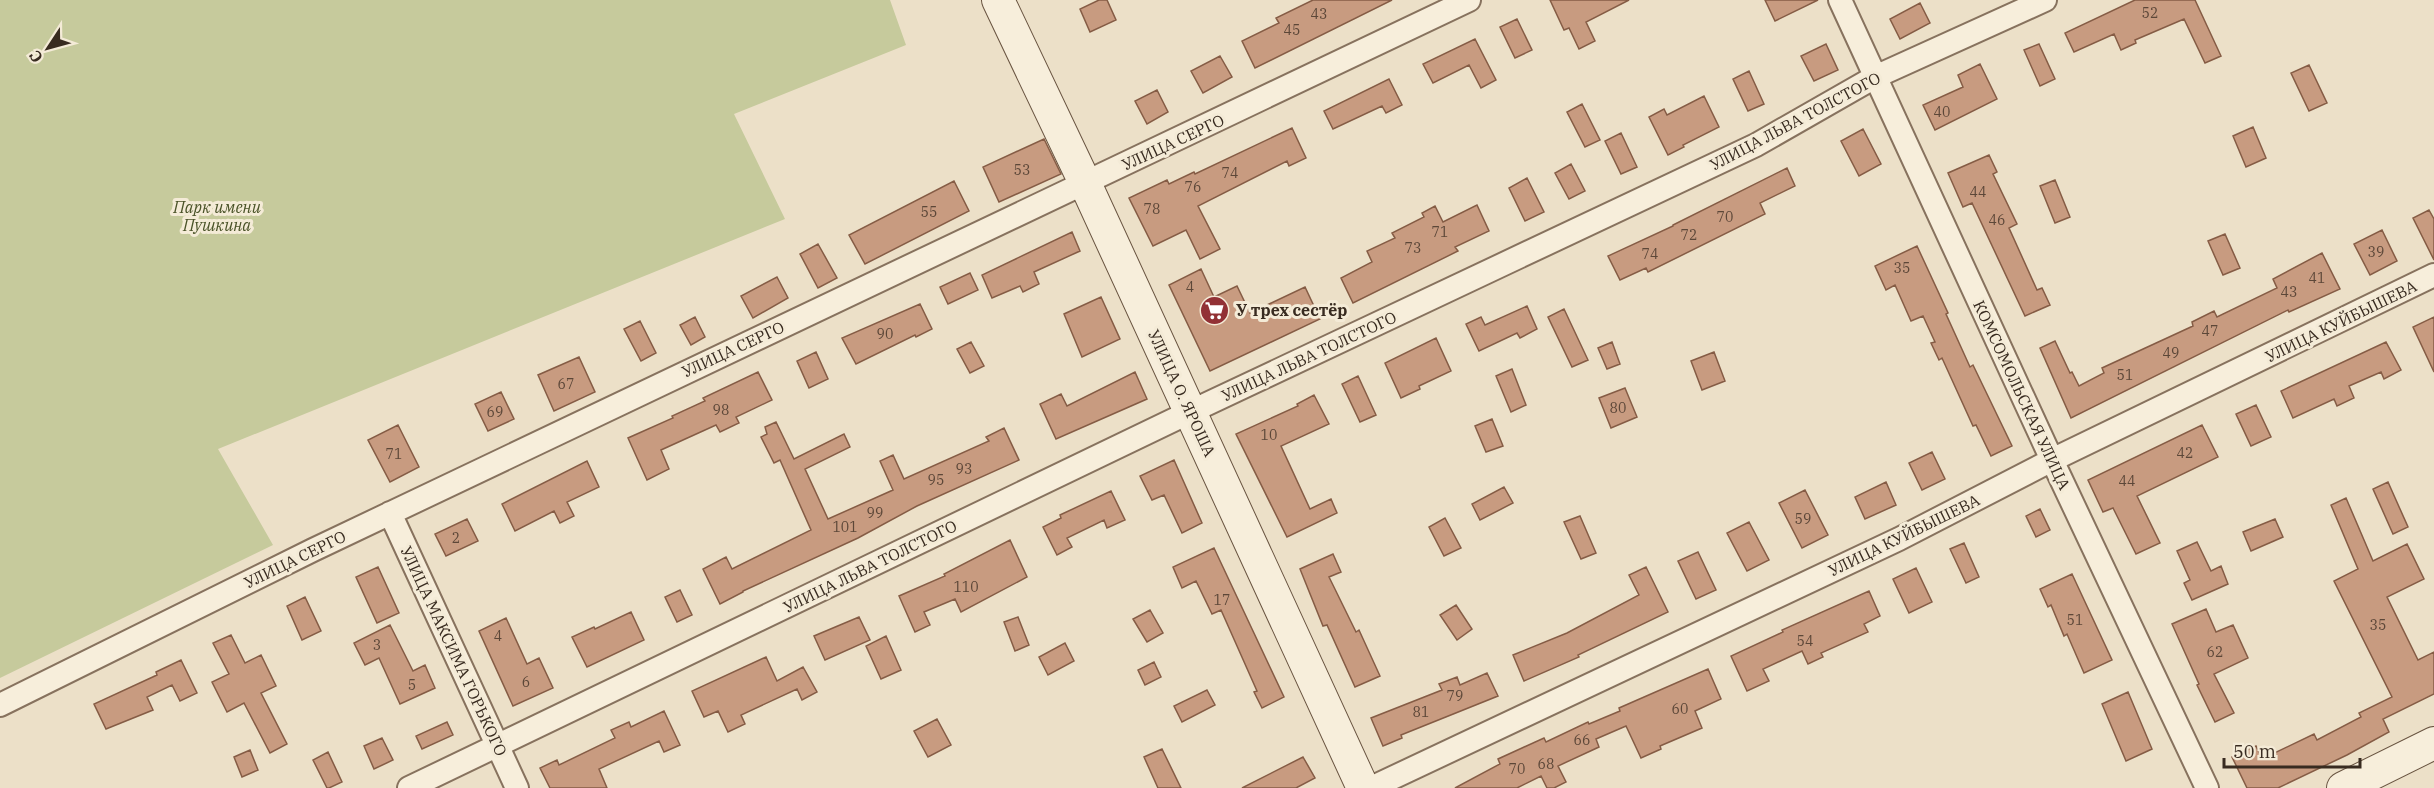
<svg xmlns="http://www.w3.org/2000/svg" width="2434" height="788" font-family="'IBM Plex Serif',serif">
<rect width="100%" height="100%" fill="#ece0c8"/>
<path fill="#c6ca9c" d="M0,0H890L906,45L734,114L785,219L218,449L273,545L0,678Z"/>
<path fill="#c89b80" stroke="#855c45" stroke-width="1.5" d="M1099,0H1107L1116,20L1090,32L1080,9Z
M1313,0H1392L1255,68L1242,41L1279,23L1276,18Z
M1550,0H1629L1586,22L1595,41L1579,49L1569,28L1564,30Z
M1765,0H1818L1775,21Z
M2135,0H2195L2221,56L2205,63L2184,19L2135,40L2136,43L2121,50L2114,34L2074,52L2065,33Z
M1920,3L1930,23L1900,39L1890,19Z
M1517,19L1532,50L1515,58L1500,27Z
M1475,39L1496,80L1481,88L1469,65L1433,83L1423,64Z
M1826,44L1838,70L1814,81L1801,56Z
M2039,44L2055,79L2040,86L2024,50Z
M1220,56L1232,77L1203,93L1191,71Z
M1980,64L1997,99L1935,130L1923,105L1963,87L1958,75Z
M2309,65L2327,103L2309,111L2291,73Z
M1749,71L1764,104L1748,111L1733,79Z
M1389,79L1402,105L1386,113L1382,106L1333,129L1324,111Z
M1157,90L1168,112L1147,124L1135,101Z
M1704,96L1719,127L1683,145L1684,147L1668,155L1649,117L1664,109L1667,115Z
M1582,104L1600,140L1585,147L1567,112Z
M2253,127L2266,158L2246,167L2233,136Z
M1292,128L1306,158L1289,166L1287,161L1198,206L1220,249L1200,259L1186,230L1153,246L1129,198L1167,180L1169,184L1194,172L1195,174Z
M1863,129L1881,164L1859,176L1841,141Z
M1621,133L1637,167L1621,174L1605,141Z
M1044,139L1061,174L999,202L983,167Z
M1989,155L1997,172L1993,174L2017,224L2009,228L2037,290L2042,288L2050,305L2025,316L1972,203L1963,207L1948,173Z
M1571,164L1585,191L1569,199L1555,173Z
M1787,168L1795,186L1760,203L1765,214L1648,272L1646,268L1620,280L1608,256L1673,226V225Z
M1527,178L1544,212L1525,221L1509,188Z
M2055,180L2070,217L2055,223L2040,186Z
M954,181L969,211L865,264L849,235Z
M1477,205L1489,231L1455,247L1458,251L1353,303L1341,278L1372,262L1367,251L1395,238L1392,233L1424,217L1422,213L1435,206L1443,222Z
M2429,210L2434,219V260L2413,218Z
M2382,230L2397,261L2370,275L2354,244Z
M1072,232L1080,251L1034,272L1039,284L1023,292L1020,286L992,298L982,275Z
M2225,234L2240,268L2223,275L2208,241Z
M818,244L837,278L818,288L800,254Z
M1917,246L1948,313L1946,314L1970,367L1973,365L2012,446L1991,456L1976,425L1973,426L1942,358L1939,360L1931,343L1935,342L1923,316L1911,321L1895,285L1886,290L1875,266Z
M2322,253L2340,289L2289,312L2288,310L2071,418L2040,348L2055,341L2070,373L2072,372L2079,386L2104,373L2102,368L2193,326L2192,322L2214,311L2217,317L2277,288L2273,279Z
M1201,269L1214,297L1237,286L1250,313L1305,287L1320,319L1210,371L1169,285Z
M970,273L978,290L948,304L940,287Z
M777,277L788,298L753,318L741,296Z
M1101,297L1120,339L1082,357L1064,314Z
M920,304L932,329L916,337L915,335L856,364L842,338Z
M1527,306L1537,329L1520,338L1517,333L1479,351L1466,324L1481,317L1485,325Z
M1564,309L1588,360L1572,367L1548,317Z
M695,317L705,337L691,345L680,325Z
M2434,317V372L2413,327Z
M640,321L656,353L641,361L624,329Z
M1436,338L1451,371L1419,386L1420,389L1401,398L1385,363Z
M971,342L984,366L970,373L957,349Z
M1612,342L1620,364L1607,369L1598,348Z
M2386,342L2401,370L2384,379L2381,372L2349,386L2354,398L2337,406L2334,399L2293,418L2281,391Z
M816,352L828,379L809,388L797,361Z
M1714,352L1725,381L1702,390L1691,361Z
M579,357L595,392L554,411L538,375Z
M1512,369L1526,405L1511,412L1496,376Z
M758,372L772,400L736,417L739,423L720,432L716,425L661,450L669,469L647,480L628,438L673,418L672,416L705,401L703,398Z
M1135,372L1147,399L1056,439L1040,404L1061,394L1067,406Z
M1358,376L1376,415L1360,422L1342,384Z
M1625,388L1637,417L1611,428L1599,398Z
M501,392L514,419L488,431L475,404Z
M1314,395L1329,424L1281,446L1310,509L1331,499L1337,513L1287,537L1236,434L1298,406L1297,404Z
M2256,405L2271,437L2251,446L2236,414Z
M1492,419L1503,446L1486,452L1475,426Z
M776,422L794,459L844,434L850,447L805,469L828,519L893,490L880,461L893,455L904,479L989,441L986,437L1004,428L1019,460L917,506L858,538L743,591V592L720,604L703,569L726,557L732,569L811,530L780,460L774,463L761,437L767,434L765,427Z
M398,425L419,467L390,482L368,440Z
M2202,425L2218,457L2137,496L2160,543L2136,554L2113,508L2103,512L2088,480Z
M1932,452L1945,479L1922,490L1909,463Z
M1174,460L1202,523L1182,533L1164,495L1152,500L1140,476Z
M587,461L599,487L567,502L574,516L560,523L554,511L515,531L502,504Z
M1886,482L1896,505L1865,519L1855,497Z
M2388,482L2408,527L2393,534L2373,489Z
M1504,487L1513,503L1480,520L1472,504Z
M1805,490L1828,535L1802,548L1779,503Z
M1111,491L1125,520L1107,528L1104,520L1067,538L1072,547L1057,555L1043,527L1061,518L1060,515Z
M2346,498L2373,561L2407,544L2424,579L2387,597L2418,660L2434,652V694L2383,719L2389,732L2347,755L2278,788H2247L2232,757L2256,746L2262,759L2314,734L2317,740L2361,717L2359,713L2392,697L2334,581L2358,569L2331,505Z
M2040,509L2050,530L2036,537L2026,516Z
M1580,516L1596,553L1581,559L1564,522Z
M1445,518L1461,548L1444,556L1429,527Z
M467,519L478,541L446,556L435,534Z
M2275,519L2283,537L2251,551L2243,532Z
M1749,522L1769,560L1747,571L1727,533Z
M1010,540L1027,577L961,612L955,599L924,612L930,625L915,632L899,596L945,576L944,574Z
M2197,542L2211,571L2221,566L2228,584L2192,600L2184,583L2190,580L2177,551Z
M1964,543L1979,577L1966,583L1950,549Z
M1214,548L1284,697L1262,708L1254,692L1257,691L1221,610L1212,614L1196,581L1182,588L1173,567Z
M1698,552L1716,590L1696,599L1678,561Z
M1333,554L1341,572L1329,577L1356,632L1359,630L1380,676L1355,687L1327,625L1323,626L1300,569Z
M378,567L399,613L377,623L356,577Z
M1646,567L1668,612L1578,655L1579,657L1524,681L1513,655L1567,633L1639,595L1629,575Z
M1916,568L1932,602L1909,613L1893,579Z
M2072,574L2112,660L2084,673L2067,634L2064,636L2051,605L2048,607L2040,589Z
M680,590L692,615L677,622L665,597Z
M1869,591L1880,616L1864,624L1868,632L1821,653L1823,657L1808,664L1802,651L1763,669L1769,681L1747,691L1731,656L1783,632L1782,630Z
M305,597L321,631L302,640L287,606Z
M1456,605L1472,629L1457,640L1440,615Z
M2206,609L2216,632L2233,625L2248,658L2214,674L2234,713L2215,722L2197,685L2199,684L2172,624Z
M1150,610L1163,633L1147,642L1133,619Z
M631,612L644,640L587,667L572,637L594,627L595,629Z
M859,617L870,640L825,660L814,636Z
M1018,617L1029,645L1015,651L1004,622Z
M506,618L527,664L539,658L553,688L513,706L479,631Z
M390,625L413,671L425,665L435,688L400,704L379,658L365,665L354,643Z
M231,635L245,663L261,655L276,686L261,693L287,744L270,753L244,703L227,712L212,682L229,674L213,643Z
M886,636L901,670L881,679L866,646Z
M1065,643L1074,661L1048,675L1039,657Z
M766,657L777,681L803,667L817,692L802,700L797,689L741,715L745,724L728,732L718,711L704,717L692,691Z
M181,660L197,693L180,701L172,685L147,697L153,710L106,729L94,704L157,675L156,672Z
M1154,662L1161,677L1145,685L1138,670Z
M1708,669L1721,699L1695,711L1702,728L1660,746L1661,749L1641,758L1626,726L1596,739L1599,747L1558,766L1566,782L1554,788H1547L1541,776L1517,788H1455L1500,764L1498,759L1522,748L1544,738L1546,742L1588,722L1589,724L1620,711L1619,708Z
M1487,673L1498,696L1401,735L1402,738L1383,746L1371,718L1442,690L1439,684L1457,677L1460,685Z
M1207,690L1215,705L1182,722L1174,706Z
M2128,692L2152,749L2126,761L2102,704Z
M664,711L680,745L664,752L659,741L599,769L607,788H550L540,768L557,760L559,765L615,738L611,730L629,722L631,727Z
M937,719L951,745L928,757L914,731Z
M447,722L453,735L422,749L416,736Z
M382,738L393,760L374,769L364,746Z
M1162,749L1181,788H1158L1144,757Z
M250,750L258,770L242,777L234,757Z
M328,752L342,782L329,788H327L313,760Z
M1303,757L1315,778L1296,788H1242Z"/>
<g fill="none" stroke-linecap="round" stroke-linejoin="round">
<defs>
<path id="minor" d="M1840,0L2052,460L2207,788
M390,513L517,788
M0,705L313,550L1469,0
M409,788L1190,412L1756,145L1875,77L2045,0
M1371,788L1899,539L2052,460L2434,275"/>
<path id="secondary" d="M998,0L1085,183L1363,788
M2343,788L2434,743"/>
</defs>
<use href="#minor" stroke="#87725e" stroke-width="26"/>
<use href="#secondary" stroke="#695441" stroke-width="34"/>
<use href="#minor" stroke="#f7eedb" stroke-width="22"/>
<use href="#secondary" stroke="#f7eedb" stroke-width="32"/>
</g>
<defs>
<symbol id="supermarket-disc" viewBox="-11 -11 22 22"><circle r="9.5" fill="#923135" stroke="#f4ebd7"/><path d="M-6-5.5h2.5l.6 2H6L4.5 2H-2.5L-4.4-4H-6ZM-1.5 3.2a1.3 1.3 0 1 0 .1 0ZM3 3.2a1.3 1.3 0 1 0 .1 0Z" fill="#fff"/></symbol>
</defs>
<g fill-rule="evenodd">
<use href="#supermarket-disc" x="1198" y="294" width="33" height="33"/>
</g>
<g text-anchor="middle" stroke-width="6" stroke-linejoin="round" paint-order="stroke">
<g font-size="14" fill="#5c4738">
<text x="2150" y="18">52</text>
<text x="1319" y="19">43</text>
<text x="1292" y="35">45</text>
<text x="1942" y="117">40</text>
<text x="1022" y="175">53</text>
<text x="1230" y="178">74</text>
<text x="1193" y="192">76</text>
<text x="1978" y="197">44</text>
<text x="1152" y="214">78</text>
<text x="929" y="217">55</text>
<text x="1725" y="222">70</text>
<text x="1997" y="225">46</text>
<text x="1440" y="237">71</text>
<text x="1689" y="240">72</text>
<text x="1413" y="253">73</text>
<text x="2376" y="257">39</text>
<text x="1650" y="259">74</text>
<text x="1902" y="273">35</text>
<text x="2317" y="283">41</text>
<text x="1190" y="292">4</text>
<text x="2289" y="297">43</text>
<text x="2210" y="336">47</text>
<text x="885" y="339">90</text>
<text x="2171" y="358">49</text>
<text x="2125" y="380">51</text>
<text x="566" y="389">67</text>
<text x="1618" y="413">80</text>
<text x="721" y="415">98</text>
<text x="495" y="417">69</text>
<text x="1269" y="440">10</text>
<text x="2185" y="458">42</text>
<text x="394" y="459">71</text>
<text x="964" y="474">93</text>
<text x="936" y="485">95</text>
<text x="2127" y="486">44</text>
<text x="875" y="518">99</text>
<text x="1803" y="524">59</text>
<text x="845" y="532">101</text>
<text x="456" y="543">2</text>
<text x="966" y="592">110</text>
<text x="1222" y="605">17</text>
<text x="2075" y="625">51</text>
<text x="2378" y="630">35</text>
<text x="498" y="641">4</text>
<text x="1805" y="646">54</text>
<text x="377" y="650">3</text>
<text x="2215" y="657">62</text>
<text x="526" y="687">6</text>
<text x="412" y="690">5</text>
<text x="1455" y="701">79</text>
<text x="1680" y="714">60</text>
<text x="1421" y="717">81</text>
<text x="1582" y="745">66</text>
<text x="1546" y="769">68</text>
<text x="1517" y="774">70</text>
</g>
<g font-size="16" fill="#382b20" stroke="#f4ebd7">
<text transform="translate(1795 121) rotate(-28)" y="6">УЛИЦА ЛЬВА ТОЛСТОГО</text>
<text transform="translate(1173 142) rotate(-25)" y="6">УЛИЦА СЕРГО</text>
<text transform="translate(2341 321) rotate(-26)" y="6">УЛИЦА КУЙБЫШЕВА</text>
<text transform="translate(733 349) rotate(-25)" y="6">УЛИЦА СЕРГО</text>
<text transform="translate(1309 356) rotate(-25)" y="6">УЛИЦА ЛЬВА ТОЛСТОГО</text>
<text transform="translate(1182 393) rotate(65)" y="6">УЛИЦА О. ЯРОША</text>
<text transform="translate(2022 395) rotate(65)" y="6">КОМСОМОЛЬСКАЯ УЛИЦА</text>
<text transform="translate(1904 535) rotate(-26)" y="6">УЛИЦА КУЙБЫШЕВА</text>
<text transform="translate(295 559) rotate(-26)" y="6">УЛИЦА СЕРГО</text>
<text transform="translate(870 566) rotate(-26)" y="6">УЛИЦА ЛЬВА ТОЛСТОГО</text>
<text transform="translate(454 651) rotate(65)" y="6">УЛИЦА МАКСИМА ГОРЬКОГО</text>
</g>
<g font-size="16" font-style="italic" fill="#4a5328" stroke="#f4ebd7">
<text x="217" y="213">Парк имени<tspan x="217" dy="18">Пушкина</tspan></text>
</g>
<g font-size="16" font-weight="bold" fill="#382b20" stroke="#f4ebd7" text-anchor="start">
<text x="1236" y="316">У трех сестёр</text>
</g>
</g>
<g transform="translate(48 48) rotate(234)" stroke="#f4ebd7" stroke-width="4.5" paint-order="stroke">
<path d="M0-4.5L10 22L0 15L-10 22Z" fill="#382b20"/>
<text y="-9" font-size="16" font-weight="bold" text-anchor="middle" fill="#382b20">С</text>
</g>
<path d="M2224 758v9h136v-9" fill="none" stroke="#382b20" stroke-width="3"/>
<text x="2233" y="758" font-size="18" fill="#382b20" stroke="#f4ebd7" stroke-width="4.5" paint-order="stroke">50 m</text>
</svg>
